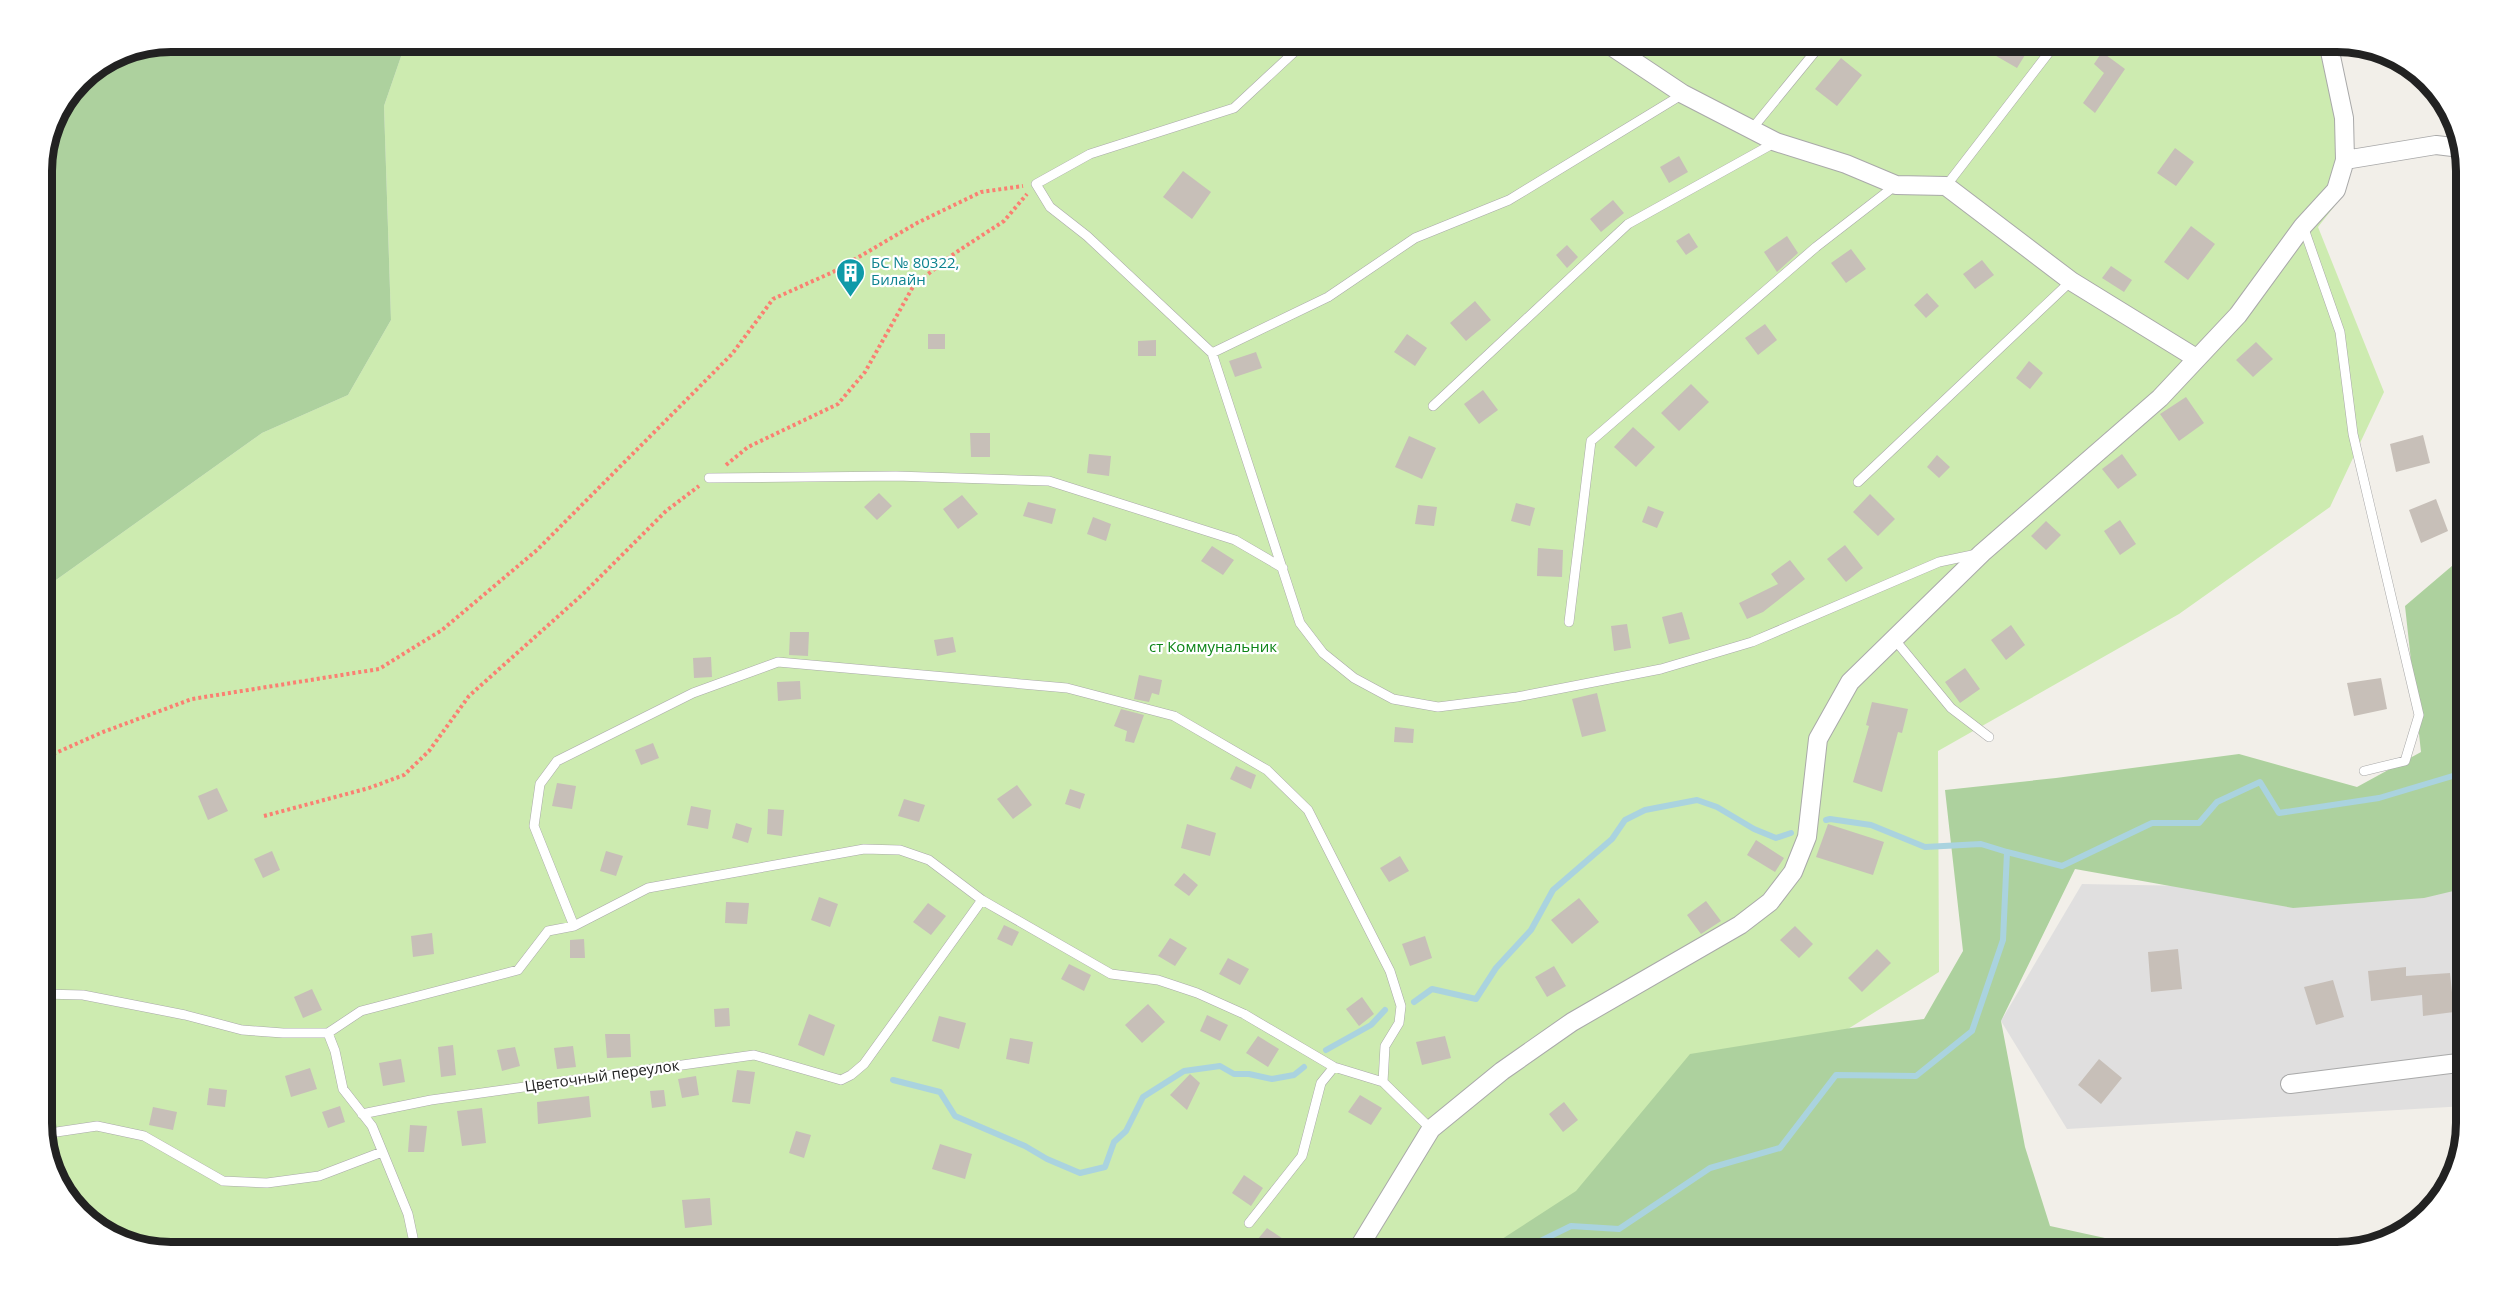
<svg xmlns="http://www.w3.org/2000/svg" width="2508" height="1294" font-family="'Open Sans',sans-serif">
<rect width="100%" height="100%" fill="#f2efe9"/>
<path fill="#e0dfdf" d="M2082,884L2466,891V1106L2067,1129L2001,1021Z"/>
<path fill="#cdebb0" d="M406,42H2337L2355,154L2344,194L2318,227L2384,392L2330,507L2179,614L1938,751L1939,972L1491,1252H171L114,1238L64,1194L42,1131V590L262,433L348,395L391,320L384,106Z"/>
<path fill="#add19e" d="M171,42H406L384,106L391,320L348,395L262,433L42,590V163L52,122L80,80L122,52Z
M2466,554V888L2424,898L2293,908L2075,869L2001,1021L2025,1147L2050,1226L2169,1252H1482L1576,1191L1690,1054L1851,1028L1924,1019L1963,951L1945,790L2056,778L2239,754L2357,787L2421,752L2405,606Z"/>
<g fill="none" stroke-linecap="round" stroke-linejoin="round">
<path stroke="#aad3df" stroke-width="6" d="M1826,820L1830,819L1871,825L1925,847L1981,844L2007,852
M1414,1002L1432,989L1476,999L1496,968L1531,930L1553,890L1612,839L1625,820L1645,810L1697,800L1717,807L1754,829L1776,838L1791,833
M1326,1050L1371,1025L1385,1010
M893,1080L940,1092L955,1116L1025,1146L1047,1159L1080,1173L1105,1167L1114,1142L1126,1131L1143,1097L1184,1071L1220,1066L1234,1074H1249L1272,1079L1294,1075L1304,1067
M1518,1252L1571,1226L1619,1229L1710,1168L1780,1148L1836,1075L1916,1076L1972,1031L2003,940L2007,852L2062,866L2152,823H2199L2217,802L2260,782L2279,813L2379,798L2466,772"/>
</g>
<path fill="#c7bfb8" d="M1998,42H2033L2017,68L1991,53Z
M2102,52L2125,69L2095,113L2083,103L2104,73L2094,64Z
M1841,58L1862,75L1837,106L1815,89Z
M2175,148L2194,162L2176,186L2157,173Z
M1679,156L1688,172L1669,183L1660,167Z
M1183,171L1211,192L1192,219L1163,197Z
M1613,200L1624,213L1601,232L1590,219Z
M2191,226L2215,244L2188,280L2164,262Z
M1689,233L1698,247L1686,255L1676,241Z
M1787,236L1798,253L1777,272L1764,252Z
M1567,245L1578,257L1567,268L1556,255Z
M1851,249L1866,269L1846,283L1831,263Z
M1982,260L1994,275L1975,289L1963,274Z
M2111,266L2132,280L2124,292L2102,278Z
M1927,293L1939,306L1926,318L1914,305Z
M1475,301L1491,320L1466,341L1450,323Z
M1765,324L1777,340L1758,355L1745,338Z
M928,334H945V349H928Z
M1407,334L1427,348L1415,366L1394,352Z
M1156,340V356H1138V341Z
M2256,342L2273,359L2253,377L2236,360Z
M1256,352L1262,368L1235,377L1229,361Z
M2029,361L2043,373L2030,389L2016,378Z
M1691,384L1709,402L1679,431L1661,413Z
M1483,390L1498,410L1479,424L1464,404Z
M2186,397L2204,423L2179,441L2160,414Z
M1633,427L1655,447L1636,467L1614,447Z
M970,433H990V457H971Z
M2423,435L2430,463L2396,472L2390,444Z
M1409,436L1436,448L1422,479L1395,467Z
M1089,454L1111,456L1109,476L1087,473Z
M2122,454L2137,475L2118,489L2102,469Z
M1937,455L1950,467L1939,478L1927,467Z
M879,493L892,506L877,520L864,507Z
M1870,494L1895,519L1878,536L1853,512Z
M962,495L978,514L958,529L943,509Z
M2436,499L2448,531L2421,543L2409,510Z
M1028,502L1056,509L1052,524L1023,516Z
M1516,503L1535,508L1530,526L1511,521Z
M1418,505L1437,507L1434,526L1415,524Z
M1648,506L1664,512L1657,528L1642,522Z
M1093,517L1111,524L1106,541L1087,534Z
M2120,520L2136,544L2120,555L2104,531Z
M2046,521L2061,535L2046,550L2031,536Z
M1845,545L1863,568L1846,582L1827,559Z
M1212,546L1234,560L1223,575L1201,561Z
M1538,548L1563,550L1562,577L1537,576Z
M1790,560L1805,579L1763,612L1747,619L1739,603L1778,584L1771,574Z
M1682,612L1690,639L1669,644L1662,617Z
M1627,624L1631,648L1614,651L1611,626Z
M2011,625L2025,645L2006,660L1991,640Z
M790,632H809L808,656L789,655Z
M953,637L956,652L937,656L934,640Z
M711,657L712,677L694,678L693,658Z
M1965,668L1980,689L1960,703L1945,682Z
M1139,675L1162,680L1159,695L1152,693L1149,702L1134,699Z
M2381,678L2387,709L2354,716L2347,683Z
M800,681L801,699L778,701L777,682Z
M1597,693L1606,731L1582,737L1572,699Z
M1872,702L1908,709L1902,733L1898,732L1882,792L1853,782L1869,726L1866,725Z
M1121,709L1144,715L1134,743L1125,741L1127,731L1114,726Z
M1395,727L1414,729L1413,743L1394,742Z
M653,743L659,758L641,765L635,750Z
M1236,766L1256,775L1251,789L1230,779Z
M557,783L576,786L572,809L552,806Z
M1017,785L1032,805L1013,819L997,799Z
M217,788L228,811L208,820L198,796Z
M1070,789L1085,794L1080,809L1065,804Z
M904,799L925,805L919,822L898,816Z
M691,806L711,810L708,829L687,825Z
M768,809L784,810L782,836L767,834Z
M736,823L752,828L748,843L732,838Z
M1187,824L1216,833L1210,856L1181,848Z
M1828,824L1884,842L1873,875L1816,857Z
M1756,840L1784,858L1775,872L1747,855Z
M272,851L280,870L263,878L254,859Z
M606,851L623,856L616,876L600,871Z
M1400,856L1409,871L1389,882L1380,868Z
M1184,873L1198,885L1189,896L1174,885Z
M819,897L838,904L830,927L811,920Z
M1579,898L1599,922L1572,944L1551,920Z
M1706,901L1721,921L1701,934L1687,915Z
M726,902L749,903L747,924L725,923Z
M928,903L946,916L931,935L913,922Z
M1004,925L1019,932L1012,946L997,939Z
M1795,926L1813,944L1799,958L1780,940Z
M432,933L434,954L413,957L411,936Z
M1425,936L1432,958L1410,966L1402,944Z
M1170,938L1187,948L1175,966L1158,956Z
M584,939L585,958H570V940Z
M1877,949L1891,963L1862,992L1848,978Z
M2178,949L2182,989L2151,992L2148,952Z
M1228,958L1249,969L1240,985L1219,974Z
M1069,964L1091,975L1084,991L1061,979Z
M1554,966L1566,986L1547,997L1535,977Z
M2406,967V976L2450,973L2454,1012L2423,1016L2422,995L2371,1001L2368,971Z
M2333,980L2344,1017L2316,1025L2304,987Z
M312,989L322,1010L303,1018L294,997Z
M1362,997L1374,1014L1359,1026L1346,1009Z
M1148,1004L1165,1022L1142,1043L1125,1025Z
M729,1008L730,1026L715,1027L714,1009Z
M809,1014L835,1025L824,1056L798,1045Z
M1207,1015L1228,1025L1220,1041L1200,1031Z
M939,1016L966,1023L959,1049L932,1041Z
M605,1034H630L631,1057L607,1058Z
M1258,1036L1279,1049L1268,1067L1246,1053Z
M1445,1036L1451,1058L1422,1065L1416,1042Z
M1010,1038L1033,1042L1029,1064L1006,1059Z
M453,1045L456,1075L441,1077L438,1047Z
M573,1046L576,1067L557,1069L554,1048Z
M515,1047L520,1066L502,1071L497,1050Z
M401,1059L405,1082L383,1086L379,1063Z
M2099,1059L2122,1078L2101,1104L2078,1085Z
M310,1068L317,1089L291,1097L285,1076Z
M737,1070L755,1072L750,1104L732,1102Z
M1190,1074L1200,1083L1187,1110L1170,1095Z
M696,1076L699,1095L682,1098L678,1079Z
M209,1088L227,1090L225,1107L207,1105Z
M664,1090L666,1106L652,1108L650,1091Z
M1360,1095L1382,1108L1371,1125L1348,1112Z
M589,1096L591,1117L538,1124L537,1102Z
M1564,1102L1578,1120L1563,1132L1549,1114Z
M340,1106L345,1122L328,1128L322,1112Z
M153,1107L177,1112L173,1130L149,1125Z
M482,1108L486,1143L462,1146L457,1111Z
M410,1125L427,1126L424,1152H408Z
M796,1131L811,1135L804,1158L789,1153Z
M940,1144L972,1154L965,1179L932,1169Z
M1244,1175L1263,1188L1251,1206L1232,1193Z
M710,1198L712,1225L685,1228L682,1200Z
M1267,1228L1289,1243L1282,1252H1263L1253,1245Z"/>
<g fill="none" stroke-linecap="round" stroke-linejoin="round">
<defs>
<path id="service" d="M1305,42L1234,108L1090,154L1036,184L1050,207L1087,236L1212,353L1300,623L1323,653L1354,678L1393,699L1438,707L1517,697L1661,669L1752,642L1939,562L1977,554
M1751,130L1823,42
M1946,186L2057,42
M2303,226L2340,332L2353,434L2419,715L2405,761L2364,771
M1212,353L1328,297L1415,238L1509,200L1683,94
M1433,406L1628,224L1776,142
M709,478L896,476L1049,481L1235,540L1283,568
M1858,482L2071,281
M1569,622L1591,441L1816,247L1896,185
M1895,640L1951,708L1989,737
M574,926L534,826L540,784L557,761L693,693L778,662L1067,688L1174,716L1267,770L1308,810L1390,971L1401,1006L1399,1023L1385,1046L1383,1082
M42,994L83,995L185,1015L242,1030L283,1033H328L361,1011L518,970L548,931L574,926L648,888L864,849L900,850L929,860L982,900
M328,1033L335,1051L343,1089L372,1126L408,1214L416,1252
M362,1114L431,1100L754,1055L841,1080L851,1075L864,1064L982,900L1111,974L1158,980L1197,993L1244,1014L1334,1067L1383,1082L1431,1129
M43,1134L97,1126L144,1136L223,1181L267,1183L319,1176L382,1152
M1249,1223L1302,1156L1321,1083L1334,1067"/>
<path id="minor" d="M1605,42L1683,94L1776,142L1846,164L1896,185L1946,186L2071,281L2196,358
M2345,160L2436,145L2461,148
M2290,1084L2466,1062
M1356,1252L1431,1129L1502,1071L1572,1022L1740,925L1770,902L1793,872L1807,837L1818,739L1850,682L1982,553L2160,398L2238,315L2303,226L2336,190L2345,160L2344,118L2328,42"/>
</defs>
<use href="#service" stroke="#a9a9a9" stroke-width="10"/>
<use href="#minor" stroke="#a9a9a9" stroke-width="20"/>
<path stroke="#fa8072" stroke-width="4" stroke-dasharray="3 3" stroke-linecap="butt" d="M726,465L748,447L838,404L865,372L914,285L955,253L1004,221L1027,194
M42,759L103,732L192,699L379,669L442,630L537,550L732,354L773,299L833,272L917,223L981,192L1023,186
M264,816L369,788L404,775L429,751L469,696L582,595L666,511L699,486"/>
<use href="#service" stroke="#fff" stroke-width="9"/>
<use href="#minor" stroke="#fff" stroke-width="18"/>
</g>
<defs>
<symbol id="building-pin" viewBox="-11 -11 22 30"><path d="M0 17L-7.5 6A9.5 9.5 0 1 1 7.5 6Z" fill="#0f9aa8" stroke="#fff"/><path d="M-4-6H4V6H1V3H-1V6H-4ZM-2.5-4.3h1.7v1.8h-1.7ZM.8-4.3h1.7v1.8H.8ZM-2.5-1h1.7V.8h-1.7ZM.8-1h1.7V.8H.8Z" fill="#fff"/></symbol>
</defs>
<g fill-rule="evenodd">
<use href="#building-pin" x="834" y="256" width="33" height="45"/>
</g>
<g text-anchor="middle" stroke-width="4.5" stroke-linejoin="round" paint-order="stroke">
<g font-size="15" fill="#0d838f" stroke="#fff" text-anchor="start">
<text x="871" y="268">БС № 80322,<tspan x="871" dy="17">Билайн</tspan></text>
</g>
<g font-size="15" fill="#0c8416" stroke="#fff">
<text x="1213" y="652">ст Коммунальник</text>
</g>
<g font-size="15" fill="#222" stroke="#fff">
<text transform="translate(602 1076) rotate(-8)" y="5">Цветочный переулок</text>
</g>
</g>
<path d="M0 0H2508V1294H0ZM171 52H2337A119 119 0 0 1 2456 171V1123A119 119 0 0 1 2337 1242H171A119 119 0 0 1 52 1123V171A119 119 0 0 1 171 52Z" fill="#fff" fill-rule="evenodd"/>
<path fill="none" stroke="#222" stroke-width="8" d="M171 52H2337A119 119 0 0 1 2456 171V1123A119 119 0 0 1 2337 1242H171A119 119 0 0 1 52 1123V171A119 119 0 0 1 171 52Z"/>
</svg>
